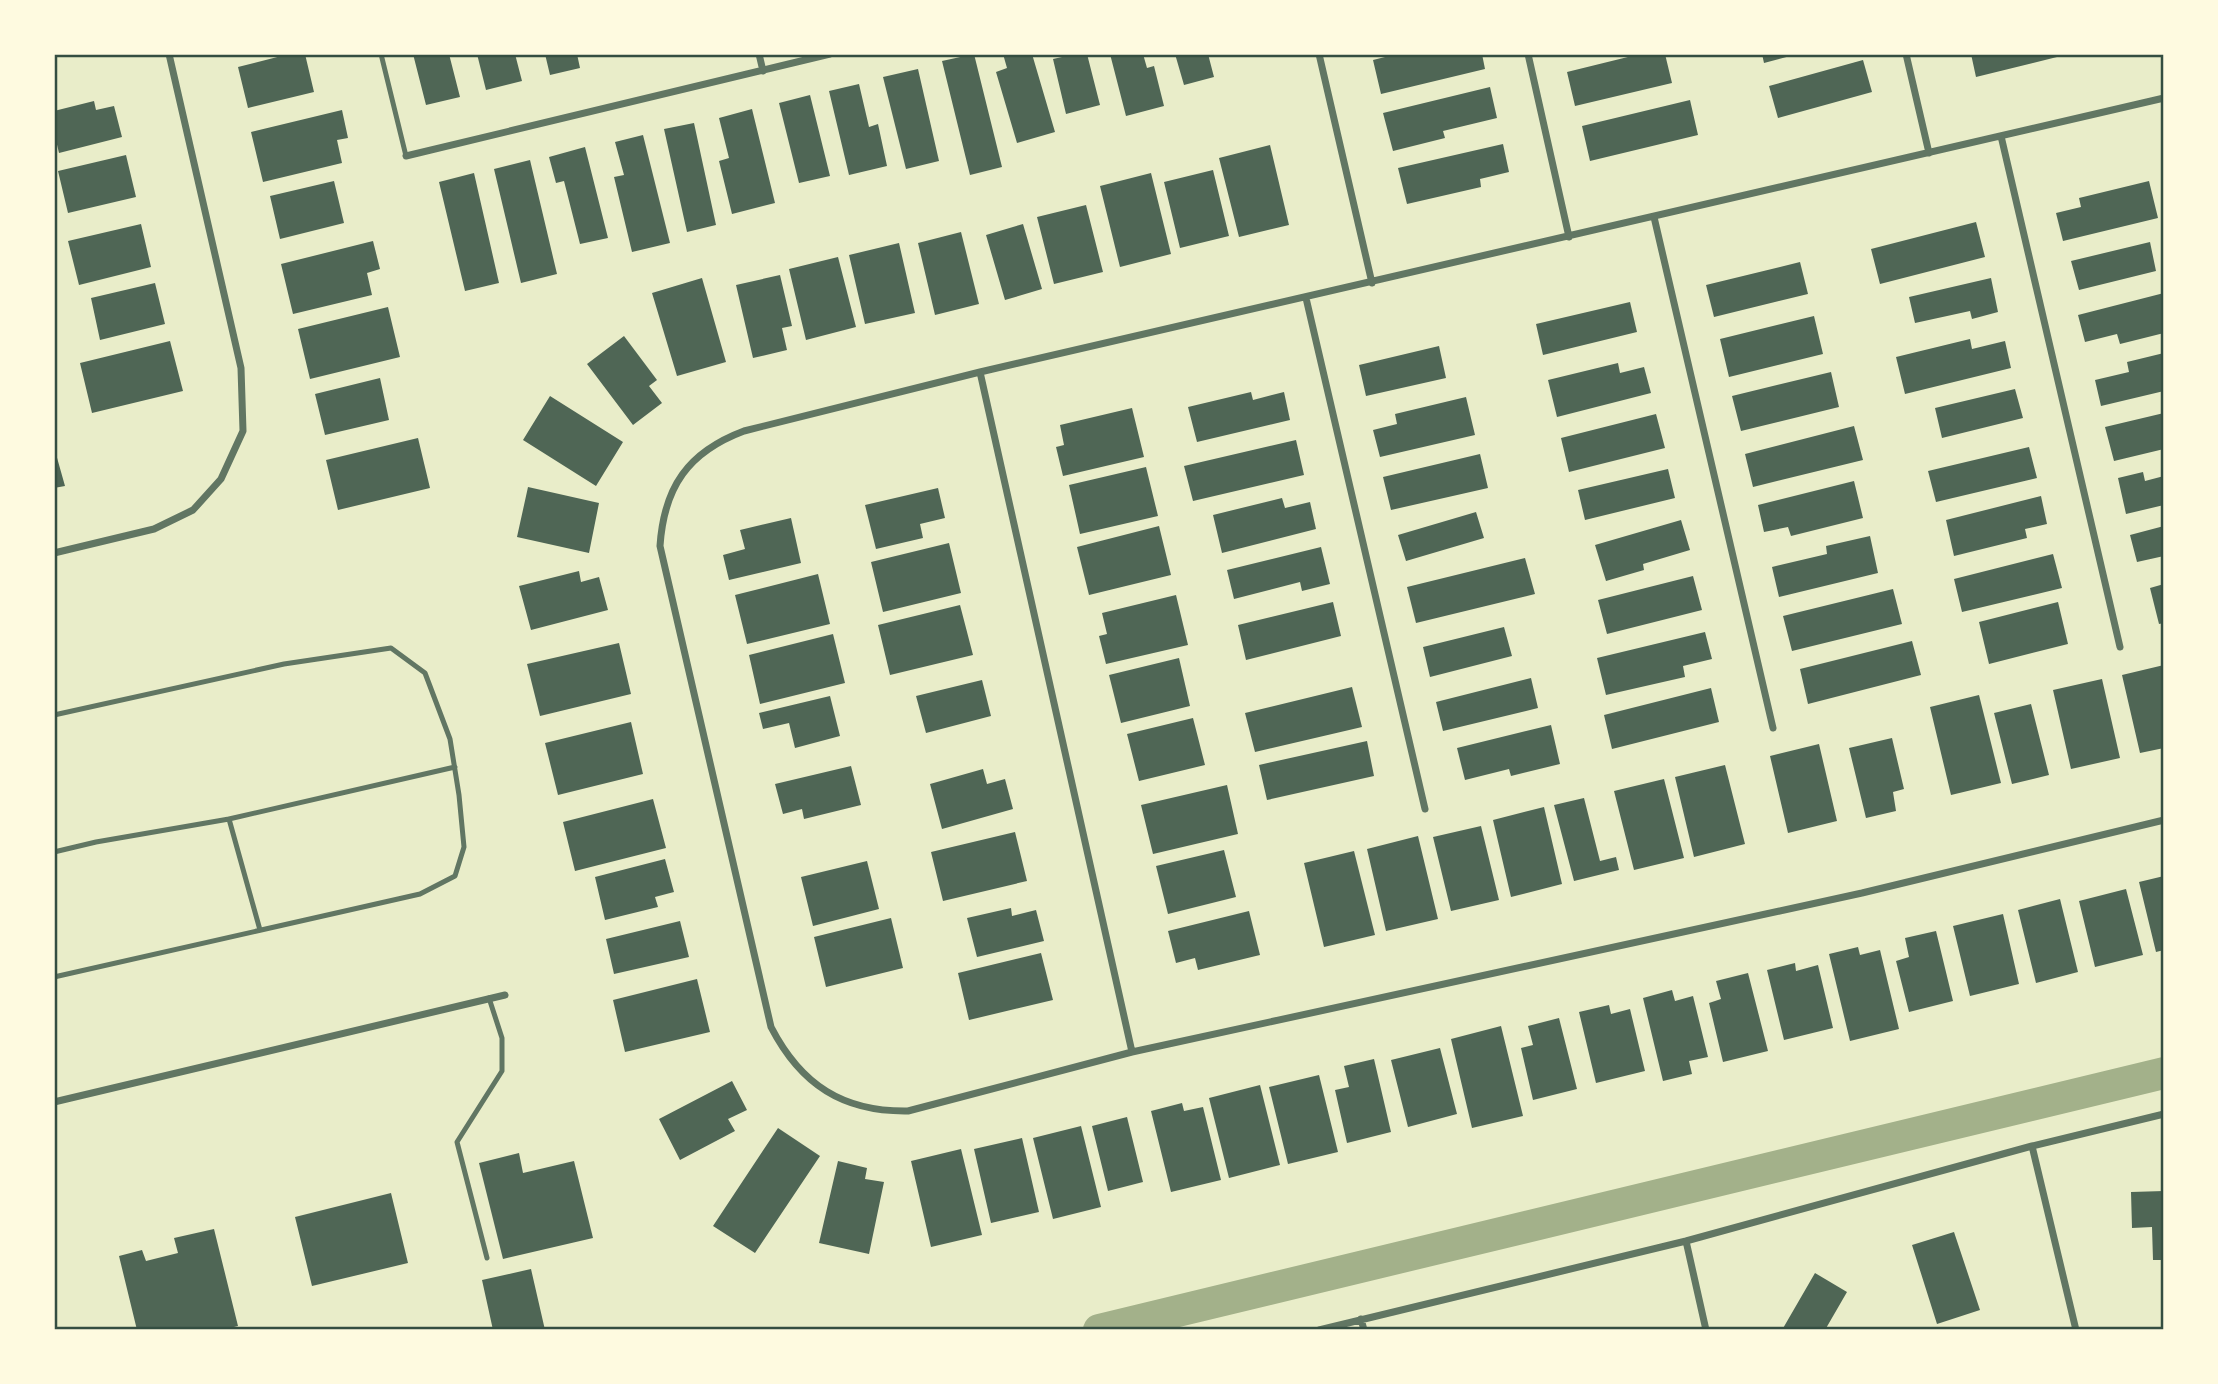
<svg xmlns="http://www.w3.org/2000/svg" width="2218" height="1384" font-family="Rubik,sans-serif">
<rect width="100%" height="100%" fill="#e9edc9"/>
<g fill="none" stroke-linecap="round" stroke-linejoin="round">
<path stroke="#a3b18a" stroke-width="32" d="M1099,1330L2164,1073"/>
</g>
<path fill="#4f6655" d="M289,54H305L314,92L248,108L238,67Z
M413,54H449L460,97L426,105Z
M477,54H515L522,81L486,90Z
M545,54H577L580,68L550,75Z
M974,54L1002,167L970,175L942,61Z
M1003,54H1032L1055,132L1017,143L996,72L1007,68Z
M1062,54H1087L1100,105L1066,114L1053,59L1062,57Z
M1110,54H1143L1147,68L1154,66L1164,106L1126,116Z
M1175,54H1208L1214,77L1184,85Z
M1397,54H1482L1485,69L1381,94L1373,60Z
M1640,54H1665L1672,83L1575,106L1567,72Z
M1762,54H1794V55L1764,63Z
M1971,54H2065V55L1976,77Z
M1863,60L1872,92L1778,118L1769,86Z
M918,69L939,161L906,169L883,77Z
M859,84L869,127L878,124L887,166L849,175L829,91Z
M1490,87L1497,118L1443,131L1445,138L1393,151L1383,113Z
M810,95L830,176L799,183L779,103Z
M1690,100L1698,135L1590,161L1582,126Z
M94,101L96,110L114,106L122,137L59,153L54,132V111Z
M752,109L775,203L732,214L719,161L729,158L719,118Z
M342,110L348,138L337,140L342,163L263,182L251,132Z
M694,123L716,225L687,232L664,129Z
M643,135L670,243L632,252L614,177L624,175L615,142Z
M1503,144L1509,172L1480,179L1481,187L1407,204L1398,168Z
M1270,145L1289,225L1239,237L1219,158Z
M585,147L608,238L580,244L564,181L556,183L549,157Z
M126,155L136,197L68,213L58,171Z
M530,160L557,274L521,283L494,169Z
M1213,170L1229,236L1180,248L1164,182Z
M474,173L499,283L465,291L439,182Z
M1151,173L1171,254L1120,267L1100,186Z
M334,181L344,223L280,239L270,196Z
M2149,181L2158,218L2063,241L2056,213L2081,207L2079,198Z
M1086,205L1103,272L1054,284L1037,217Z
M1976,222L1985,257L1880,284L1871,249Z
M141,224L151,267L79,285L68,241Z
M1023,224L1042,289L1005,300L986,235Z
M961,232L979,304L935,315L918,243Z
M373,241L380,269L367,273L372,295L293,314L281,264Z
M2150,242L2156,271L2079,290L2071,261Z
M899,243L915,313L865,324L849,255Z
M838,257L856,327L806,340L789,269Z
M1800,262L1808,294L1714,317L1706,285Z
M780,275L792,326L782,328L787,350L753,358L736,285Z
M702,278L726,362L677,376L652,293Z
M1991,278L1998,312L1972,319L1970,311L1915,323L1909,297Z
M155,283L165,324L100,340L91,298Z
M2164,293V333L2120,344L2117,334L2085,342L2078,315Z
M1630,302L1637,332L1543,355L1536,324Z
M388,307L400,357L310,379L298,329Z
M1814,316L1823,354L1729,377L1720,339Z
M624,336L657,380L649,386L662,403L633,425L587,364Z
M1970,339L1972,349L2005,341L2011,368L1905,394L1896,357Z
M170,341L183,391L92,413L80,363Z
M1439,346L1446,378L1366,396L1359,365Z
M2164,353V391L2101,406L2095,380L2129,372L2127,362Z
M1618,363L1620,373L1644,367L1651,393L1557,417L1548,380Z
M1831,372L1839,407L1741,431L1732,396Z
M380,378L389,420L325,435L315,394Z
M2015,389L2023,418L1942,438L1935,408Z
M1251,392L1253,400L1284,392L1290,420L1197,442L1188,407Z
M550,396L623,442L596,486L523,440Z
M1466,397L1475,435L1380,457L1373,430L1397,424L1395,414Z
M1132,408L1144,457L1063,476L1056,447L1064,445L1060,425Z
M2164,413V449L2114,461L2105,427Z
M1656,414L1665,448L1569,472L1561,438Z
M1854,426L1863,460L1753,487L1745,454Z
M418,438L430,488L338,510L326,460Z
M1296,440L1304,475L1193,501L1184,466Z
M54,447L65,486L54,488Z
M2029,447L2037,478L1936,502L1928,471Z
M1480,454L1488,488L1391,510L1383,477Z
M1146,467L1158,516L1080,534L1069,485Z
M1668,469L1675,498L1585,520L1578,490Z
M2143,472L2145,481L2164,476V505L2126,514L2118,478Z
M1854,481L1863,518L1791,536L1788,527L1764,532L1758,505Z
M528,487L599,503L589,553L517,537Z
M938,488L945,518L920,524L923,538L876,549L865,505Z
M2041,496L2047,524L2025,529L2027,538L1954,556L1946,520Z
M1282,498L1285,508L1310,502L1316,529L1222,553L1213,515Z
M1476,512L1484,538L1406,561L1398,535Z
M791,518L801,563L729,580L723,555L745,549L740,530Z
M1681,520L1690,550L1643,564L1644,570L1606,581L1595,545Z
M1159,526L1171,575L1089,595L1077,547Z
M2164,526V556L2137,562L2130,535Z
M1870,536L1878,573L1779,597L1772,567L1827,554L1826,546Z
M949,543L961,593L883,612L871,562Z
M1321,547L1330,584L1302,591L1300,582L1234,599L1227,570Z
M2053,554L2062,588L1962,612L1954,579Z
M1525,558L1535,594L1416,623L1407,587Z
M579,571L581,582L599,577L608,610L531,630L519,586Z
M818,574L830,624L747,644L735,595Z
M1693,576L1702,610L1607,634L1598,600Z
M2164,584V623L2159,624L2150,588Z
M1893,589L1902,624L1792,651L1783,616Z
M1176,595L1188,645L1106,664L1099,636L1107,634L1102,613Z
M1333,602L1341,636L1246,660L1238,625Z
M2058,602L2068,644L1989,664L1979,622Z
M960,605L973,655L890,675L878,625Z
M1504,627L1512,656L1430,677L1423,647Z
M1705,632L1712,659L1683,666L1685,677L1606,695L1597,658Z
M833,634L845,683L760,704L749,655Z
M1912,641L1921,675L1808,704L1800,669Z
M619,643L631,694L540,716L527,664Z
M1179,658L1190,706L1121,723L1109,675Z
M2164,665V748L2140,753L2122,675Z
M1531,678L1538,708L1443,731L1436,702Z
M2102,679L2120,758L2071,769L2053,690Z
M982,680L991,716L926,733L916,696Z
M1352,687L1362,727L1255,752L1245,713Z
M1711,688L1719,722L1612,749L1604,715Z
M1979,695L2001,783L1951,795L1930,707Z
M830,696L840,736L795,748L789,723L763,729L759,713Z
M2031,704L2049,775L2012,784L1994,713Z
M1193,718L1205,765L1139,781L1127,734Z
M631,722L643,774L558,795L545,743Z
M1551,725L1560,764L1511,776L1509,769L1465,780L1457,748Z
M1892,738L1904,789L1893,792L1896,811L1866,818L1849,748Z
M1367,741L1374,776L1267,800L1259,765Z
M1819,744L1837,821L1788,833L1770,756Z
M1725,765L1745,844L1694,857L1675,777Z
M851,766L861,805L804,819L802,809L783,814L775,784Z
M983,769L987,784L1005,779L1013,809L942,829L930,784Z
M1664,779L1684,858L1634,870L1614,791Z
M1227,785L1238,834L1153,854L1141,805Z
M1584,798L1600,861L1616,857L1619,870L1574,881L1554,805Z
M653,799L666,848L575,871L563,822Z
M1544,807L1562,884L1511,897L1493,820Z
M1481,826L1499,900L1451,911L1433,837Z
M1015,832L1027,881L943,901L931,852Z
M1418,836L1438,919L1386,931L1367,849Z
M1224,850L1236,897L1168,914L1156,866Z
M1354,851L1375,935L1324,947L1304,863Z
M665,859L674,892L655,897L658,907L605,920L595,877Z
M867,861L879,909L813,926L801,877Z
M2164,876V950L2156,952L2139,882Z
M2126,889L2143,955L2095,967L2079,901Z
M2060,899L2078,972L2036,983L2018,910Z
M1011,908L1012,916L1036,910L1044,941L977,957L967,918Z
M1249,911L1260,955L1198,970L1195,958L1176,963L1168,931Z
M2003,914L2019,984L1970,996L1953,926Z
M891,918L903,968L826,987L814,937Z
M680,921L689,957L614,974L606,939Z
M1936,931L1953,1001L1909,1012L1896,961L1909,957L1905,938Z
M1858,947L1860,955L1880,950L1899,1029L1850,1041L1829,954Z
M1041,953L1053,1000L969,1020L958,973Z
M1795,963L1796,971L1818,965L1833,1028L1784,1040L1767,970Z
M1748,973L1768,1051L1723,1062L1709,1003L1721,999L1716,981Z
M697,979L710,1032L625,1052L613,1000Z
M1672,990L1675,1001L1693,996L1708,1057L1689,1061L1692,1074L1663,1081L1643,998Z
M1609,1005L1611,1014L1630,1009L1645,1071L1596,1083L1579,1012Z
M1559,1018L1577,1089L1533,1100L1521,1048L1533,1045L1528,1026Z
M1501,1026L1523,1116L1472,1128L1451,1039Z
M1440,1048L1457,1114L1408,1127L1391,1060Z
M1374,1059L1391,1132L1347,1143L1335,1090L1349,1087L1344,1066Z
M1319,1075L1338,1152L1288,1164L1269,1087Z
M732,1081L747,1110L728,1119L735,1131L680,1160L659,1119Z
M1260,1085L1280,1165L1229,1178L1209,1098Z
M1182,1103L1184,1111L1203,1107L1221,1180L1171,1192L1151,1111Z
M1127,1117L1143,1182L1108,1191L1092,1126Z
M1081,1126L1101,1207L1053,1219L1033,1138Z
M778,1128L820,1156L755,1253L713,1226Z
M1022,1138L1039,1212L991,1223L974,1149Z
M961,1149L982,1235L931,1247L911,1161Z
M519,1153L523,1173L574,1161L593,1238L503,1259L479,1163Z
M838,1161L867,1168L865,1179L884,1182L869,1254L819,1243Z
M2164,1191V1260H2153L2152,1227L2132,1228L2131,1192Z
M391,1193L408,1263L312,1286L295,1217Z
M214,1229L238,1326L222,1330H137L119,1256L142,1250L146,1261L178,1253L174,1238Z
M1954,1232L1980,1310L1937,1324L1912,1245Z
M531,1269L545,1330H493L482,1280Z
M1815,1273L1847,1292L1825,1330H1782Z"/>
<g fill="none" stroke-linecap="round" stroke-linejoin="round">
<path stroke="#617663" stroke-width="5" d="M381,54L406,156
M54,715L284,664L391,648L425,673L450,739L459,795L464,847L455,876L420,894L54,977
M229,819L260,930
M54,852L96,842L229,819L455,767
M487,1258L457,1142L502,1071V1038L489,998"/>
<path stroke="#617663" stroke-width="7" d="M759,54L763,71
M1319,54L1372,283
M1528,54L1569,237
M1906,54L1929,153
M2164,98L980,372L744,431C688,452 664,487 660,546L771,1027C801,1085 843,1112 908,1111L1132,1052L1862,893L2164,820
M2001,136L2120,647
M406,156L830,54
M1654,217L1773,728
M1306,298L1425,809
M980,372L1132,1052
M54,553L154,529L193,510L221,479L243,431L241,368L169,54
M54,1102L505,995
M2032,1146L2076,1330
M1686,1241L1706,1330
M1361,1319L1364,1330
M1319,1330L1686,1241L2032,1146L2164,1114"/>
</g>
<rect width="2218" height="1384" fill="none" stroke="#fefae0" stroke-width="112"/>
<rect x="56" y="56" width="2106" height="1272" fill="none" stroke="#344e41" stroke-width="2.5"/>
</svg>
